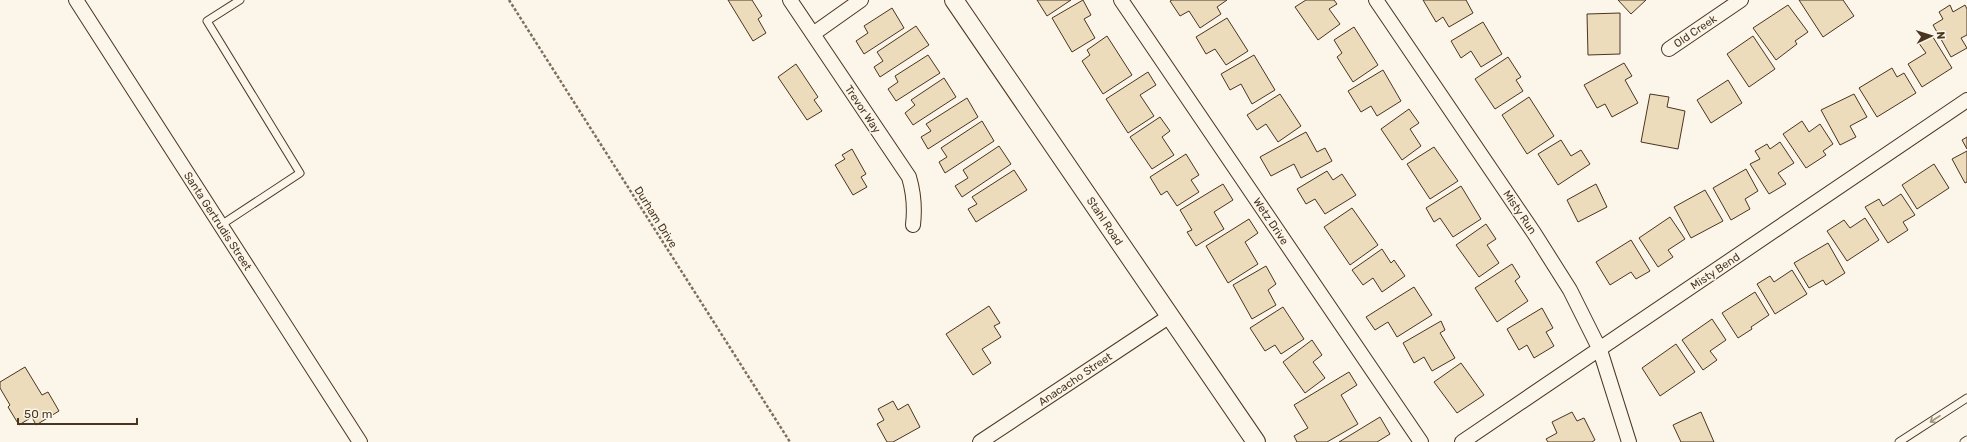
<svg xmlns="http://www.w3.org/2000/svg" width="1967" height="442" font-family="Rubik,sans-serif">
<rect width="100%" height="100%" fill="#fbf6e9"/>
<path fill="#ecdcbc" stroke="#4a3520" d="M728,0H752L762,16L758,19L766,33L753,41Z
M1037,0H1071L1047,16Z
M1083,0L1091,15L1084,19L1095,38L1072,52L1052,18Z
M1172,0H1227L1217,7L1221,14L1200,28L1189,11L1180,16L1170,1Z
M1306,0H1334L1337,4L1329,9L1340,24L1318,40L1295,7Z
M1423,0H1466L1473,13L1449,27L1443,17L1436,22Z
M1618,0H1646L1631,14Z
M1799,0H1843L1854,16L1823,37Z
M1788,5L1808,32L1795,41L1797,44L1776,60L1753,28Z
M1950,5L1953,12L1965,5L1967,9V35L1961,38L1967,48L1951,57L1933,25L1943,19L1939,12Z
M892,8L904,28L864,54L856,41L868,33L864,26Z
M1620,13V54L1588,55L1587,14Z
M1227,18L1248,51L1226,65L1215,49L1206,54L1196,37Z
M1483,22L1502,54L1481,67L1471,51L1461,58L1451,41Z
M916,26L929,45L880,77L874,67L883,61L877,52Z
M1354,27L1378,65L1353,82L1337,57L1342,53L1334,40Z
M1931,34L1952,68L1922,87L1908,64L1926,53L1918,42Z
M1107,36L1132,75L1103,94L1082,61L1090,55L1087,50Z
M1753,36L1775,69L1749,87L1727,54Z
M928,55L940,73L896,101L888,89L898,82L895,76Z
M1254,55L1275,90L1252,104L1241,84L1230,90L1221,74Z
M1508,57L1521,77L1516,80L1523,91L1495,109L1475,79Z
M1624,63L1632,76L1625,80L1638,103L1612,117L1605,104L1597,108L1584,85Z
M796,64L818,97L814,100L822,111L807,120L778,77Z
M1892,68L1897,77L1904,73L1916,93L1877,117L1859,88Z
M1383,70L1401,101L1377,116L1371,106L1361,112L1348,91Z
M1148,72L1156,85L1140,95L1154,116L1128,133L1106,99Z
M944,78L956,97L913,125L905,113L915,105L911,100Z
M1728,80L1742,103L1711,123L1697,100Z
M1280,94L1301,126L1278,142L1266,124L1257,130L1247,115Z
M1650,94L1669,97L1667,107L1685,111L1678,149L1641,142Z
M1854,94L1867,117L1850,126L1856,137L1840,145L1821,110Z
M1529,97L1554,136L1527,154L1502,115Z
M967,98L978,117L928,149L921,137L931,131L926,124Z
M1409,109L1419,123L1410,129L1421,146L1402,160L1381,129Z
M1160,117L1170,131L1162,137L1174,155L1152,169L1130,137Z
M982,121L994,141L945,173L939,162L947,157L941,148Z
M1802,121L1809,132L1820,124L1833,144L1823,151L1826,155L1806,168L1783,134Z
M1306,132L1317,152L1325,148L1332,161L1301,178L1294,164L1271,176L1260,157Z
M1967,137V149L1962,140Z
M1561,140L1571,156L1581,150L1590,164L1558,185L1538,154Z
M1780,142L1794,163L1778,173L1786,184L1769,194L1750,164L1760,159L1755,151L1767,144L1770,149Z
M999,146L1011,164L962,197L955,186L968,178L963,170Z
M1434,147L1458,181L1430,199L1407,164Z
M852,149L866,174L861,177L867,187L853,195L835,165L845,159L842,155Z
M1967,151V182L1965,183L1952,159Z
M1186,154L1199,175L1191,180L1199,192L1177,206L1167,191L1161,195L1150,177Z
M1934,164L1949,188L1917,209L1902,185Z
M1746,169L1758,191L1745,199L1750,209L1731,220L1713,188Z
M1014,170L1027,190L976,222L968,209L977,204L972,197Z
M1327,171L1333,180L1342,174L1356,195L1325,214L1315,199L1306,204L1297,189Z
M1223,184L1233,200L1214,212L1224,229L1196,246L1187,232L1192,230L1180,210Z
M1596,184L1607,207L1578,222L1567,200Z
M1461,186L1481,219L1453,237L1440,218L1434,222L1426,208Z
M1705,190L1723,221L1691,238L1674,207Z
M1901,194L1915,215L1903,222L1908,230L1888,243L1865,207L1879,199L1883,206Z
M1352,208L1378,245L1350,265L1324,227Z
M1670,217L1685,239L1668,250L1673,257L1658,267L1639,238Z
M1865,218L1879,240L1847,261L1827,231L1844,220L1850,228Z
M1249,219L1258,233L1245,242L1258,264L1228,283L1206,246Z
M1486,224L1496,239L1487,245L1499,263L1479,277L1456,245Z
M1631,240L1650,271L1636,279L1631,272L1610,285L1596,262Z
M1828,243L1845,273L1826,285L1823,280L1809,288L1794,263Z
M1382,249L1391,263L1394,260L1405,276L1382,292L1373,278L1363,285L1352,270Z
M1512,264L1520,277L1515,281L1528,301L1497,322L1475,288Z
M1266,266L1276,284L1268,290L1276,305L1252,319L1233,285Z
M1792,270L1807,294L1775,314L1757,284L1770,276L1774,282Z
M1414,287L1432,315L1397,337L1388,322L1375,330L1366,317Z
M1755,292L1769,315L1751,327L1752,329L1738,338L1722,313Z
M989,306L1000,323L994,326L1001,337L982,349L991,363L973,375L946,334Z
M1283,307L1304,339L1281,354L1275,345L1265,351L1250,328Z
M1542,308L1553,328L1546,332L1554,346L1534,358L1527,345L1519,350L1507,329Z
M1712,319L1726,340L1710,351L1717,360L1703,370L1682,340Z
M1441,321L1445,330L1440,333L1455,358L1432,371L1424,357L1414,363L1403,343Z
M1312,340L1322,355L1313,362L1325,378L1305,393L1283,362Z
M1676,344L1695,372L1660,396L1642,368Z
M1461,363L1484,395L1457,413L1434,382Z
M25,367L42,395L48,392L59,411L36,425L32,417L19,425L8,407L10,405L0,388V382Z
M1349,372L1357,385L1341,395L1358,424L1327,442H1297L1294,436L1308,428L1294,405Z
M893,401L898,410L908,404L920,427L893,442H887L877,424L884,420L878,409Z
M1572,412L1577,421L1584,418L1595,440L1592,442H1548L1546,439L1557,433L1552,422Z
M1701,412L1714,442H1681L1673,425Z
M1380,417L1390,434L1377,442H1339Z"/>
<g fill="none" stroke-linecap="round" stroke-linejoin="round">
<defs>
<path id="service" d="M221,225L300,173L207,21L240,0
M1899,442L1967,398
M1964,442L1967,440"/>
<path id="minor" d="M76,0L360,442
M790,0L909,177C914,194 915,208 913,225
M1121,0L1421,442
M1376,0L1534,233L1570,290L1600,350L1629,442
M813,34L861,0
M1669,49L1741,0
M980,442L1170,316
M1462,442L1967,100"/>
<path id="tertiary" d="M954,0L1256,442"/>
</defs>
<use href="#service" stroke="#4a3520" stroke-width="9"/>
<use href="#minor" stroke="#4a3520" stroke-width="16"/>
<use href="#tertiary" stroke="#4a3520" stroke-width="20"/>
<path stroke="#7f6f5c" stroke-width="2.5" stroke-dasharray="3 2" stroke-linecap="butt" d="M509,0L790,442"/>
<use href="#service" stroke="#fbf6e9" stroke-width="7"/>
<use href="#minor" stroke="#fbf6e9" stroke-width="14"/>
<use href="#tertiary" stroke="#fbf6e9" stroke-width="18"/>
</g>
<defs><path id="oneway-shaft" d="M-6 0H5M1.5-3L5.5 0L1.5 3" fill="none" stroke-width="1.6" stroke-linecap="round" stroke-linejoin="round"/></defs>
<use stroke="#a29684" href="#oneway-shaft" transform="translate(1935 419) rotate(147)"/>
<g text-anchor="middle" stroke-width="3" stroke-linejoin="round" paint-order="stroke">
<g font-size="11" fill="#4a3520" stroke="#fbf6e9">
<text transform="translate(1695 31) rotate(-34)" y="4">Old Creek</text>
<text transform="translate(863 109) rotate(56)" y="4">Trevor Way</text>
<text transform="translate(1520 212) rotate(56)" y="4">Misty Run</text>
<text transform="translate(656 217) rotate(58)" y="4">Durham Drive</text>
<text transform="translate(218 221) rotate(57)" y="4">Santa Gertrudis Street</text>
<text transform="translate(1105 221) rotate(56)" y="4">Stahl Road</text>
<text transform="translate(1271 221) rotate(56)" y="4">Wetz Drive</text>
<text transform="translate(1715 271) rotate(-34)" y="4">Misty Bend</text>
<text transform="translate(1075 379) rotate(-34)" y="4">Anacacho Street</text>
</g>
</g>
<g transform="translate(1931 36) rotate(86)" stroke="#fbf6e9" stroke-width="3" paint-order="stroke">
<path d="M0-3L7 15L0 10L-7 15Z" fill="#4a3520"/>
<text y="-6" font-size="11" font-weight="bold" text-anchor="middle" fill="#4a3520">N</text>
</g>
<path d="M18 418v6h119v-6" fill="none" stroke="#4a3520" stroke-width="2"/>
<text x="24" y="418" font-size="12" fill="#4a3520" stroke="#fbf6e9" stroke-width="3" paint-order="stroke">50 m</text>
</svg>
